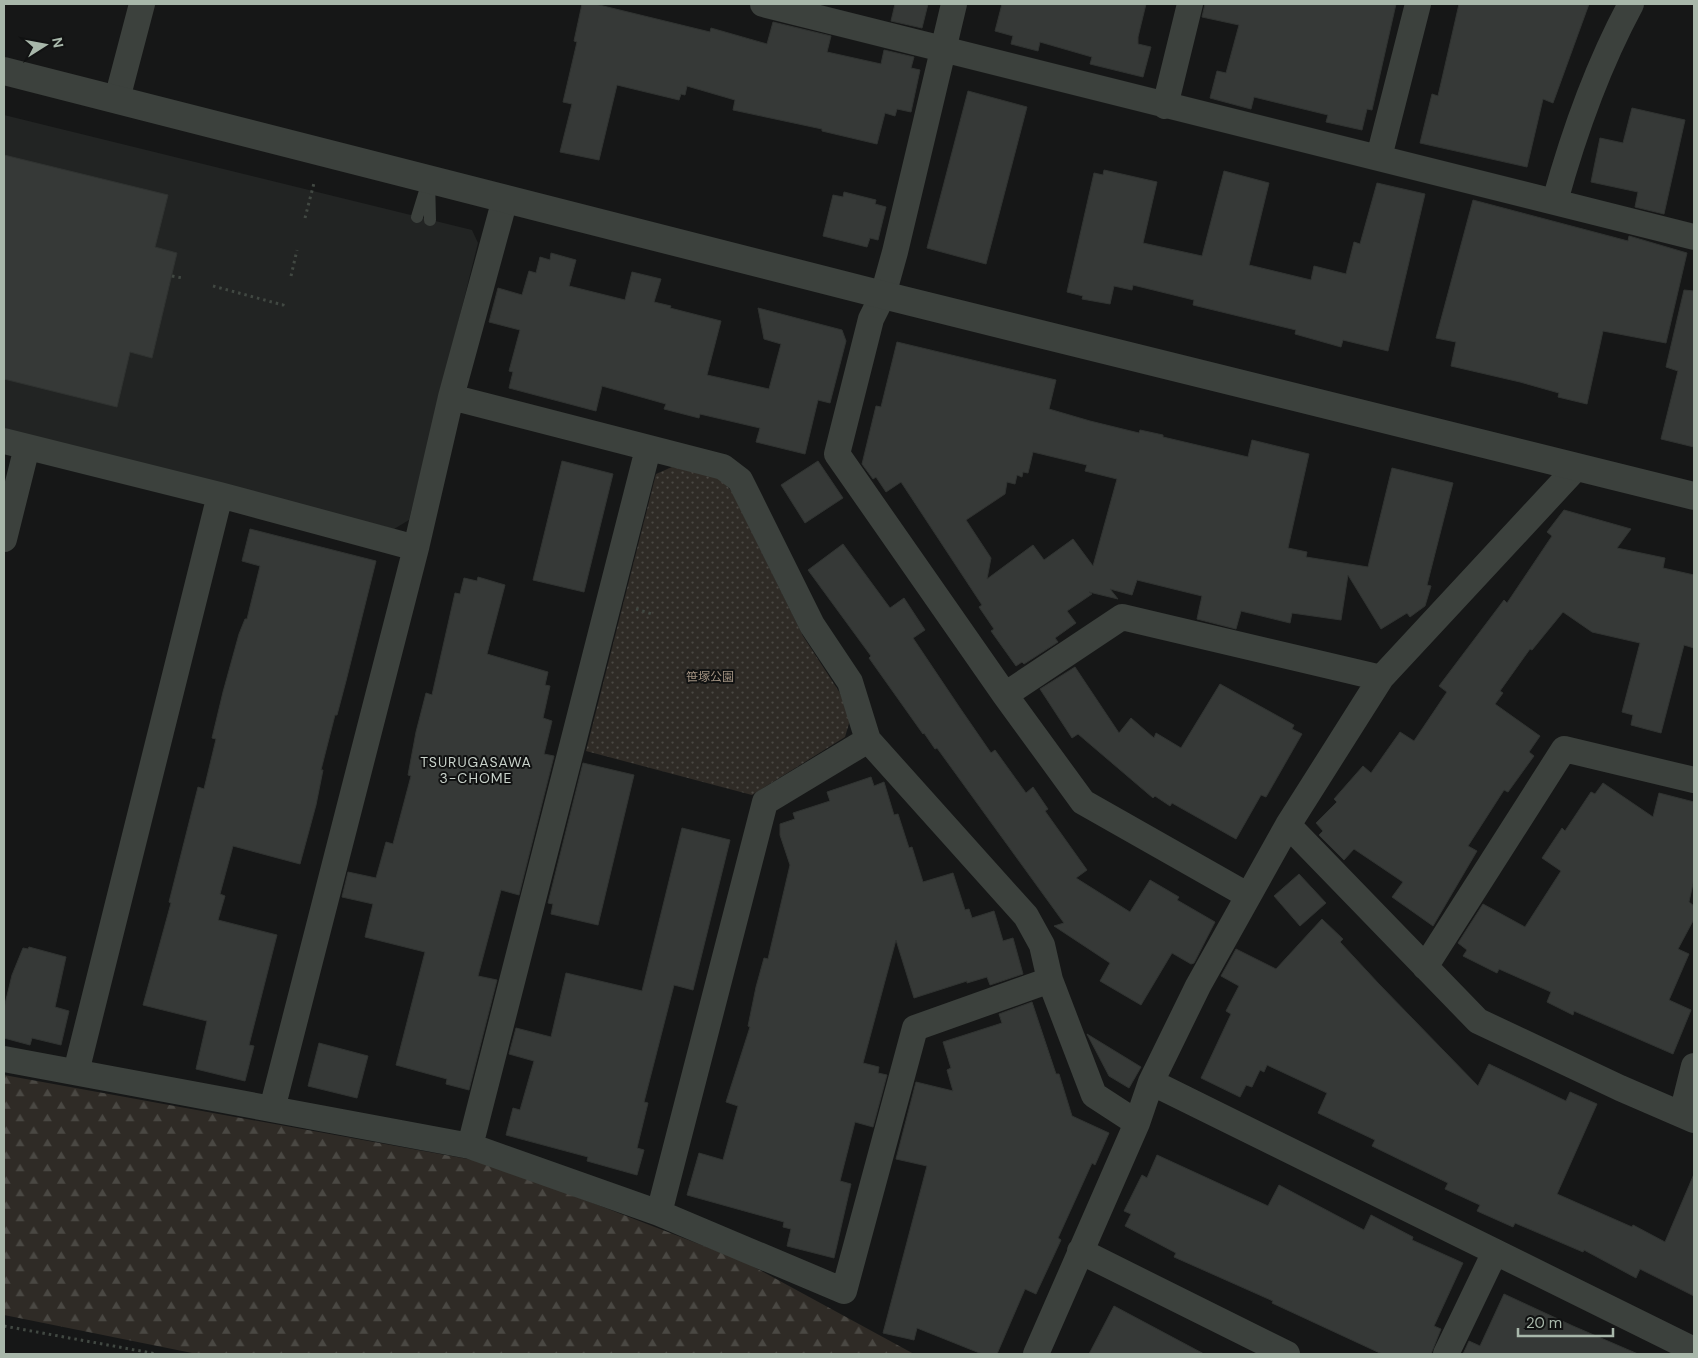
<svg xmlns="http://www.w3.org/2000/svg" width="1698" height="1358" font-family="'DM Sans','Noto Sans JP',sans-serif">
<defs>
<pattern id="forest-firs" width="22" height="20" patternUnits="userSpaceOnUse" patternTransform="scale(1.25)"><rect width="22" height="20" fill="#2f2b26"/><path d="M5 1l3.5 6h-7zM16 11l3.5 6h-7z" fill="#4a4843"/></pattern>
<pattern id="park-dots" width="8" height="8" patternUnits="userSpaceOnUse" patternTransform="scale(1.25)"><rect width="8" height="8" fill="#2f2b26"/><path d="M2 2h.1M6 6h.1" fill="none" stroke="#4a4843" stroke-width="1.8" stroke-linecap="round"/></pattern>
</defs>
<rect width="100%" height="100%" fill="#161717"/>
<path fill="#222423" d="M4,115L472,230L478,243L409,520L394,529L4,430Z"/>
<path fill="url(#forest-firs)" d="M4,1075L473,1160L546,1185L743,1261L914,1354H197L4,1315Z"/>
<path fill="url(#park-dots)" d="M672,467L720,477L732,492L803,636L840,693L850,720L845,737L752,795L586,751L656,474Z"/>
<path fill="#363937" stroke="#303331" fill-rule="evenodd" d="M582,4H595L710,32L711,28L767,44L773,22L831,36L827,52L881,64L884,50L914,57L911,68L920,70L911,112L897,109L895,116L885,113L877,144L822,131V129L733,110L735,100L687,86L685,95L681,94L679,100L617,85L599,160L560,152L572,104L563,102L577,42L574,41Z
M895,4H928L922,28L891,21Z
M1002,4H1146L1138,37V44L1151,47L1143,77L1090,64L1092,57L1040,42L1038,51L1011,44L1013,36L995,31Z
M1205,4H1396L1372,110L1367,109L1362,130L1326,122L1328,115L1254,97L1251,109L1210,98L1217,71L1226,73L1239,25L1202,17Z
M1459,4H1589L1553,103L1543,99L1527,167L1420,143L1432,94L1438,96Z
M968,91L1027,107L986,264L927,248Z
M1632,108L1685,120L1664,214L1635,207L1638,192L1591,182L1600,138L1623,143Z
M4,155L168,195L155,247L177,253L152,358L130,352L117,407L4,379Z
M1104,170L1157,182L1143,243L1202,256L1224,171L1269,183L1249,265L1311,280L1314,266L1346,274L1354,242L1360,244L1377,183L1425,194L1388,351L1343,340L1341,347L1295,334L1296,330L1193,305L1194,300L1133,285L1132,290L1114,286L1110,304L1082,299L1083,296L1067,292L1094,173L1103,175Z
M844,192L876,200L875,204L886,207L878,240L870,238L867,247L823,236L833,195L843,197Z
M1473,200L1628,241L1629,236L1687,253L1666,343L1603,331L1587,404L1558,397L1559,393L1520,382L1451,366L1456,342L1436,338Z
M551,253L576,260L569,286L625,300L632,272L661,279L654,302L671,306L670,308L721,321L707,375L769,389L781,344L764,339L758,308L842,330L846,341L830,403L818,400L805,454L756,442L760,428L700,414L699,418L664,409L666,404L602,386L596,411L509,388L513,372L509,371L520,330L489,322L498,288L522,295L529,271L536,273L540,257L550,260Z
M1684,290L1694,291V447L1661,439L1678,371L1666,367Z
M897,342L1056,380L1049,409L1090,421L1139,433L1140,430L1163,435V437L1248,457L1252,440L1309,454L1288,548L1307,552L1306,557L1368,567L1392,468L1453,483L1427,585L1431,586L1425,606L1410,617L1407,613L1381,629L1348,575L1341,620L1292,613L1290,623L1241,611L1236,629L1197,619L1202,596L1137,580L1132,595L1110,589L1118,599L1089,592L1092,594L1067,611L1076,623L1055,638L1058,642L1024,664L1022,662L1016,666L991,631L994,629L979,607L982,605L901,482L886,492L876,477L873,479L862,464L876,406L881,407ZM1033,452L1087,465L1085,471L1117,479L1093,566L1073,539L1044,560L1033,545L987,579L991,558L966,520L1005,494L1007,482L1015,484L1017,475L1022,477L1023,472L1028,473Z
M562,461L613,474L584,592L533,580Z
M818,461L843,498L805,523L781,485Z
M1564,510L1631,529L1617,548L1665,558L1663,568L1694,575V648L1684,645L1661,733L1631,725L1633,715L1622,712L1640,643L1592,632L1563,612L1532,650L1530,649L1500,691L1503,693L1495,704L1540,736L1529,752L1534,756L1508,792L1504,790L1468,846L1477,851L1433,926L1392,897L1403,882L1354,849L1344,860L1319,835L1323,831L1316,823L1337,802L1334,799L1363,766L1371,773L1400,732L1414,741L1447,692L1439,686L1504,600L1507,603L1552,536L1547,532Z
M250,529L376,561L346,681L337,715H335L321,770H323L316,805L300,864L233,846L220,894L225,896L218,920L277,935L249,1045L254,1046L245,1081L196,1069L207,1021L143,1005L171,903L169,902L198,787L204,789L216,739L212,738L223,692L239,634L245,619H247L260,566L242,561Z
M843,544L890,608L904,598L925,630L913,638L960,708L991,753L995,750L1026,793L1033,787L1048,809L1045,811L1087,870L1076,878L1130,912L1150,880L1179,897L1177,900L1215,922L1194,963L1191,964L1172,953L1141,1005L1100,981L1110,963L1054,926L1064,923L937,748L935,749L924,733L923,734L869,658L871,656L808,570Z
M478,577L505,585L487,654L548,672L545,685L550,686L543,718L552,721L544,754L554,756L519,895L501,890L478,976L497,980L469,1090L446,1084L447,1079L396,1065L425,952L365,937L373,904L342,897L348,872L376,878L386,842L393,844L411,776L408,775L416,732L426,693L432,695L455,593L460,594L464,578L477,581Z
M1075,667L1119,733L1131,718L1154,738L1156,733L1181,748L1220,684L1294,725L1292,729L1302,734L1266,797L1261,795L1236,839L1172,803L1170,806L1155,796L1153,798L1078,734L1072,738L1040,689Z
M583,763L634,775L598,925L551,914L553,904L548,903Z
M871,777L874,786L884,782L894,815L898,814L909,848L912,847L923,882L953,873L965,910L969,909L972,918L994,911L1003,941L1013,938L1023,974L990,985L987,977L967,983V981L914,998L896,940L863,1063L879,1067L878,1073L887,1075L873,1127L855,1122L840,1181L851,1184L834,1258L787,1246L791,1229L783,1227L784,1222L687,1195L699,1153L723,1160L738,1106L726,1102L750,1027L748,1026L756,987L764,958L768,959L790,865L780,835V824L795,819L793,813L830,801L827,792Z
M1603,783L1653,817L1659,793L1694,802V879L1689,902L1694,906V919L1678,949L1689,954L1669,1000L1691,1010L1673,1054L1574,1011L1573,1015L1547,1002L1551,992L1499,969L1497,973L1463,956L1467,950L1458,943L1483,904L1525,927L1561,871L1542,858L1562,828L1565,831L1591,792L1595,794Z
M682,828L730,840L693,990L674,985L644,1102L648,1103L637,1148L644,1150L637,1175L587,1161L588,1157L506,1135L513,1108L520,1110L534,1061L509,1054L516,1028L551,1037L566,973L642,991Z
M1299,874L1326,903L1300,926L1274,896Z
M1322,919L1343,939L1340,942L1379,984L1478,1086L1489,1064L1566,1101L1570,1092L1597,1104L1557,1194L1632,1227L1633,1225L1665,1242L1694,1174V1296L1640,1269L1636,1278L1584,1250L1583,1252L1515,1223L1513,1227L1477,1211L1480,1205L1445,1189L1448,1183L1372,1146L1375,1140L1318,1113L1327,1093L1267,1065L1264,1072L1260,1070L1252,1087L1246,1085L1240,1097L1201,1078L1231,1014L1226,1011L1239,986L1221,976L1236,949L1276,969Z
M29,947L66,957L55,1007L69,1011L61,1045L32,1038L30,1045L4,1038V1008L12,975L23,948L28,949Z
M1032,1002L1056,1074H1059L1072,1116L1109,1133L1095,1165L1092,1163L1058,1238L1061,1240L1036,1294L1025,1289L997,1354H982L917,1328L914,1340L883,1333L927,1166L896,1159L916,1082L953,1091L947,1070L951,1068L943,1042L1002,1023L999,1014Z
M1087,1034L1141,1067L1129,1088L1109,1076Z
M319,1043L368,1056L357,1098L308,1086Z
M1157,1155L1268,1206L1279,1185L1364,1230L1371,1215L1413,1237L1412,1240L1463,1263L1434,1326L1441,1329L1431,1354H1382L1272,1303L1273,1301L1174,1257L1176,1253L1125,1226L1131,1214L1124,1211L1142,1175L1147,1178Z
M1504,1294L1573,1326L1638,1354H1463L1469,1341L1480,1346Z
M1114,1306L1204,1354H1089Z"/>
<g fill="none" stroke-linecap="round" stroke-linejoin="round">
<path stroke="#414842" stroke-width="3" stroke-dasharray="2.5 4" stroke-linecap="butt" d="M305,218L314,183
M172,276L183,278
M291,276L297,250
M213,286L283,305L284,302
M636,609L652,614
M4,1326L157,1354"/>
<path stroke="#3c413d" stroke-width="12" d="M429,179L430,220
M417,217L425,191"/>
<path stroke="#3c413d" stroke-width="26" d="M763,4L1694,237
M954,4L895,252L883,295L871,319L837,454L1005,695L1083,802L1247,895
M117,99L142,4
M1165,106L1190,4
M1379,157L1418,4
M1555,201C1574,132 1597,67 1631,4
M451,397L723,467L740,480L812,625L850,682L868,740L1026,916L1042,945L1050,980L1094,1095L1137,1123
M4,441L220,495L416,548
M4,539L27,447
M1005,695L1122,617L1381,678
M1288,825L1478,1021L1620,1088L1694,1120
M1425,967L1564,749L1694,780
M4,1059L470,1146L659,1213L844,1291L915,1028L1050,980
M76,1072L220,495
M1151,1082L1694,1350
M272,1109L416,548L451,397L505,199
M1682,1114L1694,1066
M470,1146L648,449
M659,1213L765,802L868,740
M1080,1251L1287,1354
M1036,1354L1137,1123L1151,1082L1198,986L1288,825L1381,678L1577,467
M1446,1354L1495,1252"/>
<path stroke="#3c413d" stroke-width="28" d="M4,71L883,295L1694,496"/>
</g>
<g text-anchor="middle" stroke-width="4" stroke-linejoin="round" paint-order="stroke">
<g font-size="12" fill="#a19180" stroke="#111212">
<text x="710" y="681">笹塚公園</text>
</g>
<g font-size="14" letter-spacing="1" fill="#c9d3cb" stroke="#111212">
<text x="476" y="767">TSURUGASAWA<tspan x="476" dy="16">3-CHOME</tspan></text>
</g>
</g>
<rect width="1698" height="1358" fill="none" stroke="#a8b7aa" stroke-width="10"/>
<g transform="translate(45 45) rotate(79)" stroke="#111212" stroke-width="4" paint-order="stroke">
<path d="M0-4L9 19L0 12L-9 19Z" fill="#a8b7aa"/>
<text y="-8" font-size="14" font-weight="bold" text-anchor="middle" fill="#a8b7aa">N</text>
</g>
<path d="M1518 1328v8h95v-8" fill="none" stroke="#a8b7aa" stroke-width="2.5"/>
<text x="1526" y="1328" font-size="15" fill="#a8b7aa" stroke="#111212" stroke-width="4" paint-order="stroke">20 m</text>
</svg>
